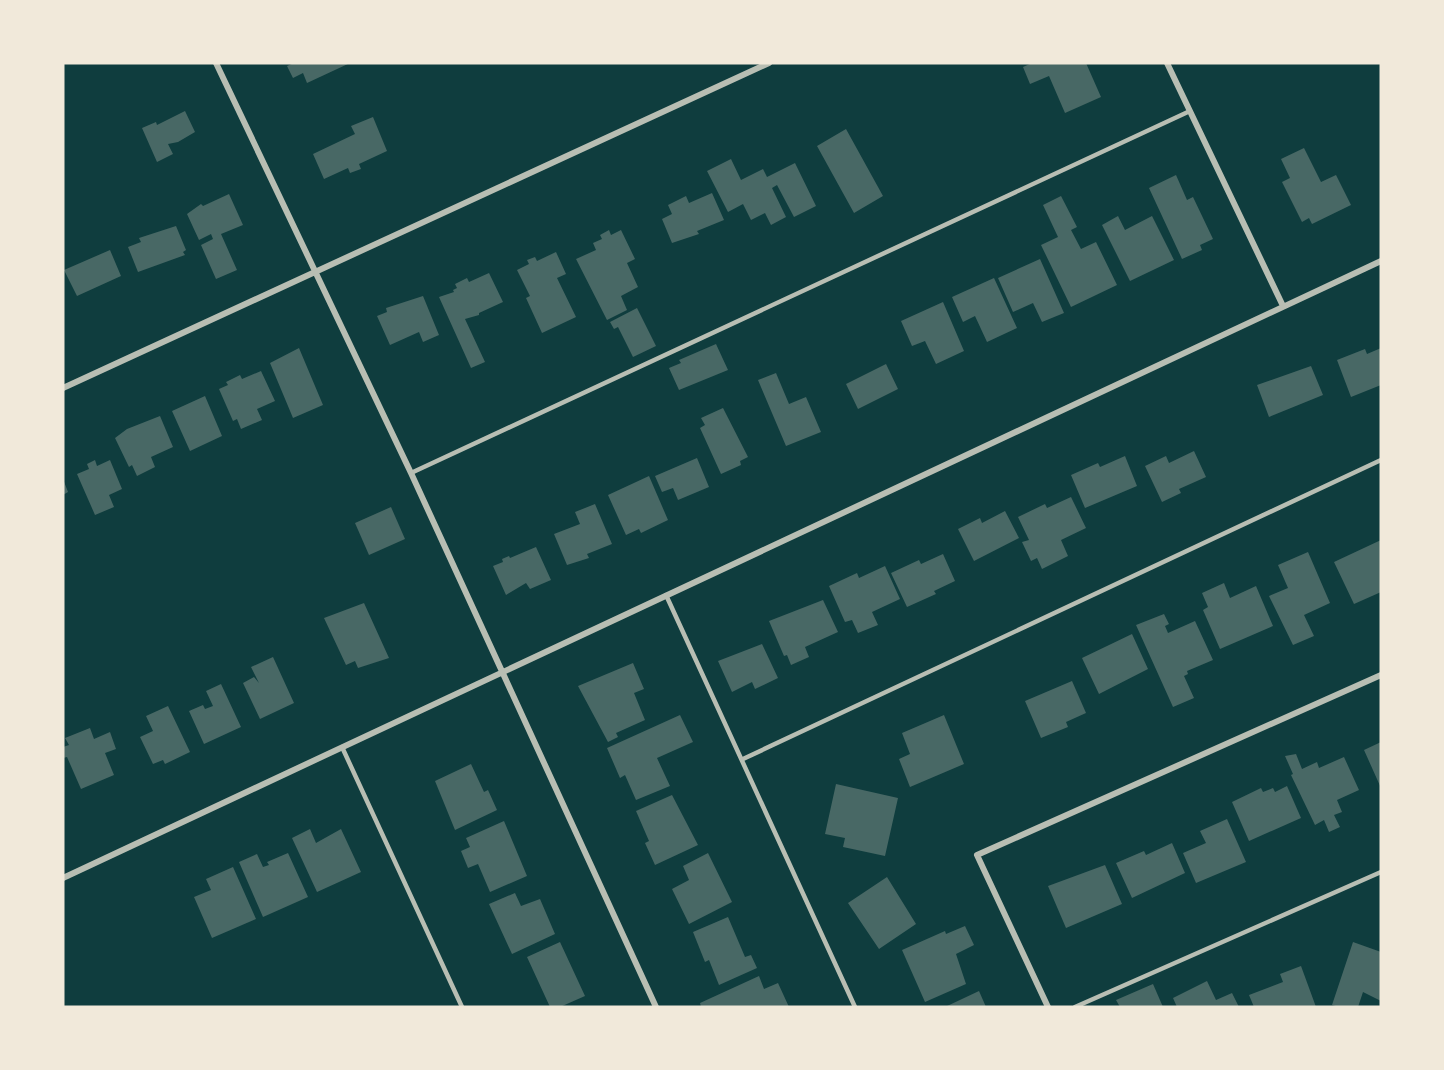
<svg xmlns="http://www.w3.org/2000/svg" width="1444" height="1070" font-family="'Space Grotesk',sans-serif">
<rect width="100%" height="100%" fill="#0f3d3e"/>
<path fill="#486865" d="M294,63H350L307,83L303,73L293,78L287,66Z
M1032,63H1086L1101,97L1065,113L1049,76L1030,84L1023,67Z
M185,111L195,132L178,142L168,144L173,154L157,162L142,128L156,122L157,125Z
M373,117L387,151L359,164L361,169L350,173L348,168L324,179L313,154L355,134L351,126Z
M846,129L883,196L854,213L817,146Z
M1304,148L1321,182L1336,175L1351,205L1312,224L1309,218L1302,222L1282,182L1290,178L1281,159Z
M731,159L741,180L763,169L767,177L795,163L816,206L794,217L777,185L772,188L786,217L771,225L765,213L751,220L743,204L728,212L707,171Z
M1176,175L1187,200L1193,197L1213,239L1200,245L1202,250L1182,259L1149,188Z
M712,193L724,220L697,231L699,234L672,243L662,219L672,214L668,205L686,196L689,203Z
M229,194L243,225L221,234L237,270L216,279L201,245L213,239L211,234L199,240L187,214L201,204L203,206Z
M1061,196L1077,227L1071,230L1081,249L1096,242L1117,285L1071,307L1041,245L1058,237L1043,205Z
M1118,216L1125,230L1152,216L1174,260L1130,281L1102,225Z
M176,226L186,250L183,252L185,255L138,272L128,247L141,242L139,238Z
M609,230L611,235L621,230L635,259L627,263L638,287L621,296L627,310L607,320L576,259L596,250L593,243L602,239L600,235Z
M110,250L121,276L77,296L64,270Z
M556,252L566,274L557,278L576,317L542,333L526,298L530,296L517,270L529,264L527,260L535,257L537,261Z
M1040,259L1064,313L1042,322L1033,303L1013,312L998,278Z
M489,273L503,302L479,313V315L465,319L485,362L471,368L439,297L454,292L453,290L457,288L455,284L467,278L469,282Z
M994,278L1017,328L987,342L975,316L963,322L952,297Z
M423,296L439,335L423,342L419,332L390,345L377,316L387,312L386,308Z
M943,302L964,351L936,364L925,341L912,346L901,321Z
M637,308L656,346L633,357L618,327L614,329L610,322Z
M716,344L728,370L679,390L669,368L681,363L679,360Z
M299,348L323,405L293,418L270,363Z
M1381,348V385L1351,397L1337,360L1365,349L1367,354Z
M886,364L898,389L858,409L846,384Z
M1311,366L1323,395L1269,417L1257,385Z
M261,371L275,401L257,409L262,420L241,429L237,419L233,421L219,389L228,385L226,382L240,375L242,379Z
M776,373L789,404L806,397L821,432L786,446L758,380Z
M205,396L222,436L190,451L172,411Z
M723,408L748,457L740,461L741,465L721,474L700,428L705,425L701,418Z
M160,416L173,447L151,457L155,467L137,476L132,465L129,467L115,438L127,429Z
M1194,451L1206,477L1179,489L1181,493L1162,502L1145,466L1166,456L1169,463Z
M1125,456L1137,486L1085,508L1071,475L1098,463L1100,467Z
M697,458L709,487L678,500L673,488L662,492L655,476Z
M95,460L97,466L110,460L122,489L109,495L114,507L95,515L77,474L89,469L87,464Z
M649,476L668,520L641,533L639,529L626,535L608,495Z
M63,479L68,492L63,495Z
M1071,497L1086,528L1061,540L1068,556L1042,569L1037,558L1031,561L1022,542L1029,540L1018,517L1045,504L1047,508Z
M595,504L612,544L587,554L589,558L567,565L554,534L580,524L575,512Z
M391,507L405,539L369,555L355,523Z
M1005,511L1019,538L974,561L958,529L980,518L982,523Z
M1381,540V592L1354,604L1334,562Z
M536,547L551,580L530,589L526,583L506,595L493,566L503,562L502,559L509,556L510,558Z
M1308,552L1330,603L1304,615L1314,636L1293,645L1269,596L1288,588L1278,565Z
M943,554L955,581L934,591L936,594L907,607L891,573L919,560L921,564Z
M885,566L900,599L872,612L878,625L858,633L852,620L845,622L829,586L857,573L859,578Z
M1224,583L1230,598L1256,586L1273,626L1220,649L1203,610L1208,607L1202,593Z
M823,600L838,632L805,647L809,657L791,665L787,655L784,656L769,621Z
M364,603L389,658L358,668L355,661L346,665L324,618Z
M1164,614L1169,624L1165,626L1168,633L1195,621L1213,660L1187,671L1188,674L1184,676L1194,698L1173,707L1136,625Z
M1132,634L1148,669L1099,694L1082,658Z
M762,644L778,678L755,689L752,682L732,692L718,661Z
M273,657L294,703L260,719L243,683L254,677L259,683L251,667Z
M633,663L644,689L634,693L645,720L616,733L618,737L608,742L578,686Z
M1072,681L1086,713L1066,722L1068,727L1041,738L1025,701Z
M221,684L241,727L204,744L189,711L203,705L205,709L213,706L206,691Z
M168,706L190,752L165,764L163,760L153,764L140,737L153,731L146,716Z
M680,715L693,742L657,758L670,786L636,800L625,775L620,778L607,748Z
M944,715L964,764L910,787L899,759L910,754L902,733Z
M90,728L94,739L110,732L116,749L105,753L114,775L81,789L67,757L63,758V747L69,745L65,738Z
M1381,742V788L1364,750Z
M1296,754L1302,769L1317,762L1319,768L1344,757L1359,790L1337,800L1342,812L1334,815L1340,827L1329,832L1324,820L1315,825L1291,775L1293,774L1285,756Z
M471,764L484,792L488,790L497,810L455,830L435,781Z
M836,784L898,798L885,856L843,847L845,838L825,834Z
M1287,786L1301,818L1249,841L1232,802L1261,788L1263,792L1273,788L1275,792Z
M672,795L698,845L655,865L645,843L649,841L636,811Z
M1227,819L1246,862L1196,883L1183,853L1206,843L1200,831Z
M504,821L527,876L490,892L478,864L468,868L461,851L470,847L466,838Z
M310,829L316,843L341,829L361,872L317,892L292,838Z
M1172,843L1185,873L1132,898L1116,863L1144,851L1146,855Z
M288,853L308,897L263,917L239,862L257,854L263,867L269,865L267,862Z
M708,853L732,902L689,924L672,889L689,880L683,866Z
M1105,865L1122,904L1066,928L1048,886Z
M233,867L256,919L212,938L194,897L211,890L206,879Z
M887,877L916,924L879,949L848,903Z
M515,893L521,906L540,899L555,934L512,954L489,904Z
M728,917L745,957L751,955L757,968L719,985L709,960L705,962L693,932Z
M965,926L974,945L956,954L966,984L925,1002L902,950L945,931L946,934Z
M560,942L585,996L560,1007H550L527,957Z
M1353,942L1381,952V1001L1363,992L1358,1007H1339L1332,1005Z
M1301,966L1316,1007H1254L1249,995L1283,982L1280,974Z
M759,976L764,989L778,983L789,1007H701L700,1003Z
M1207,981L1216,1000L1232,993L1239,1007H1177L1173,998Z
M1153,984L1163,1007H1120L1116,1000Z
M979,991L986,1007H945Z"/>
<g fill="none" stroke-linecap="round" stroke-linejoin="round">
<path stroke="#b8beb3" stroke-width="4.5" d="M411,473L1190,111
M666,595L855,1007
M342,747L462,1007
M743,759L1381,460
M1075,1007L1381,872"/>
<path stroke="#b8beb3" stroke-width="6" d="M216,63L411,473L656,1007
M1167,63L1283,306
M63,388L769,63
M63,878L1381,261
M1048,1007L977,855L1381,675"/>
</g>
<rect width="1444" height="1070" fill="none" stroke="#f1e9da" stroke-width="129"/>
</svg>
